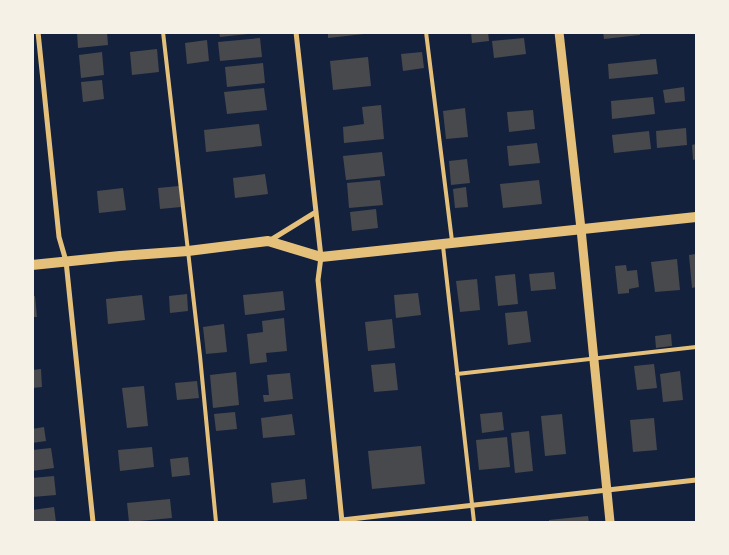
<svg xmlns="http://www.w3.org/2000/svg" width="729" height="555" font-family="Jost,sans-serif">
<rect width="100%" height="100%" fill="#14213d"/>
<path fill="#48494c" d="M77,32H107L108,45L78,48Z
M219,32H248V34L220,37Z
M328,32H364V34L328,38Z
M471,32H488L489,41L472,43Z
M603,32H640V35L604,39Z
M260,38L262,57L220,61L218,42Z
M524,38L526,54L494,58L492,41Z
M207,40L209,61L187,64L185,43Z
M157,49L159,72L132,75L130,52Z
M102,52L104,75L81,78L79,55Z
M422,52L424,68L403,71L401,54Z
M368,57L371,86L333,90L330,61Z
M656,59L658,74L609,79L608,64Z
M263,63L265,83L227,87L225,67Z
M102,80L104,99L83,102L81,82Z
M684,87L685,101L665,103L663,90Z
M264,88L267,110L227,114L224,92Z
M653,97L655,114L612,119L611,101Z
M381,105L384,139L344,143L343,127L364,124L362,107Z
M465,108L468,137L446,139L443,111Z
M533,110L535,129L509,132L507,112Z
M259,124L262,146L206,152L204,130Z
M686,128L687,145L657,148L656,131Z
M649,131L651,149L614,153L612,135Z
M537,143L540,163L509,166L507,146Z
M696,144V159L693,160L692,145Z
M382,152L385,176L346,180L343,156Z
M467,159L470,183L451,185L449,161Z
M265,174L268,194L235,198L233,178Z
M380,180L383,205L349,208L347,183Z
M539,180L542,204L503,208L500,184Z
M179,186L181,207L160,209L158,188Z
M466,187L468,207L455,208L453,189Z
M123,188L126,210L99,213L97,191Z
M376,209L378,228L352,231L350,212Z
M696,254V287L692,288L689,255Z
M677,259L680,290L655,292L651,262Z
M626,265L627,271L637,270L639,287L629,289V293L618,294L615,266Z
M554,272L556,289L531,291L529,274Z
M515,274L518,304L498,306L495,276Z
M477,279L480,310L460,312L456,281Z
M283,291L285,310L245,315L243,295Z
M418,293L421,315L396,318L394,295Z
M187,294L188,311L170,313L169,296Z
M142,295L145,320L108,324L106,299Z
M32,296H35L37,317H32Z
M527,311L531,342L508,345L505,313Z
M284,318L287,351L266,353L267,362L250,364L247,334L263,332L262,321Z
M392,319L395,348L368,351L365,322Z
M224,324L227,352L206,354L203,327Z
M671,334L672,346L656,348L655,336Z
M395,363L398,390L374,392L371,365Z
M654,364L657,388L637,390L634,366Z
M41,369L42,387L32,388V370Z
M680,371L683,400L663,402L660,374Z
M236,372L239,405L213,408L210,375Z
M290,373L293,399L264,402L263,395H269L267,375Z
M197,381L199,398L177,400L175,383Z
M144,386L148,426L127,428L122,388Z
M235,412L237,429L216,431L214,414Z
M502,412L504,430L482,433L480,414Z
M292,414L295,435L263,438L261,418Z
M562,414L566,454L545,456L541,416Z
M654,418L657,450L633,452L630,420Z
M44,427L46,441L32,443V429Z
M529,431L533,471L515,473L511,433Z
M507,437L510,467L479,470L476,440Z
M421,446L425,484L372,489L368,451Z
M152,447L154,467L120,471L118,450Z
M51,448L54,468L32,471V450Z
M188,457L190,475L172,477L170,459Z
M54,476L56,495L32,497V478Z
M305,479L307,499L273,503L271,483Z
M170,499L172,518L129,522L127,503Z
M54,507L56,522H33L32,510Z
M588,516L589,522H549V520Z"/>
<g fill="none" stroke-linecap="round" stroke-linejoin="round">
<path stroke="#e5c07b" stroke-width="4" d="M163,32L200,356L216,522
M426,32L452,241
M443,246L474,522
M457,374L696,347"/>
<path stroke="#e5c07b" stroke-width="5" d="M38,32L59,237L66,261L93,522
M296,32L321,257L318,280L342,522
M269,241L316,212
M342,520L696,480"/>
<path stroke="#e5c07b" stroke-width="9" d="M559,32L581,229L610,522"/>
<path stroke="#e5c07b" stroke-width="10" d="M32,265L120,256L188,251L268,241L321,257L696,217"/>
</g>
<rect width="729" height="555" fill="none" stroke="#f6f1e7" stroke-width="68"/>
</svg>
